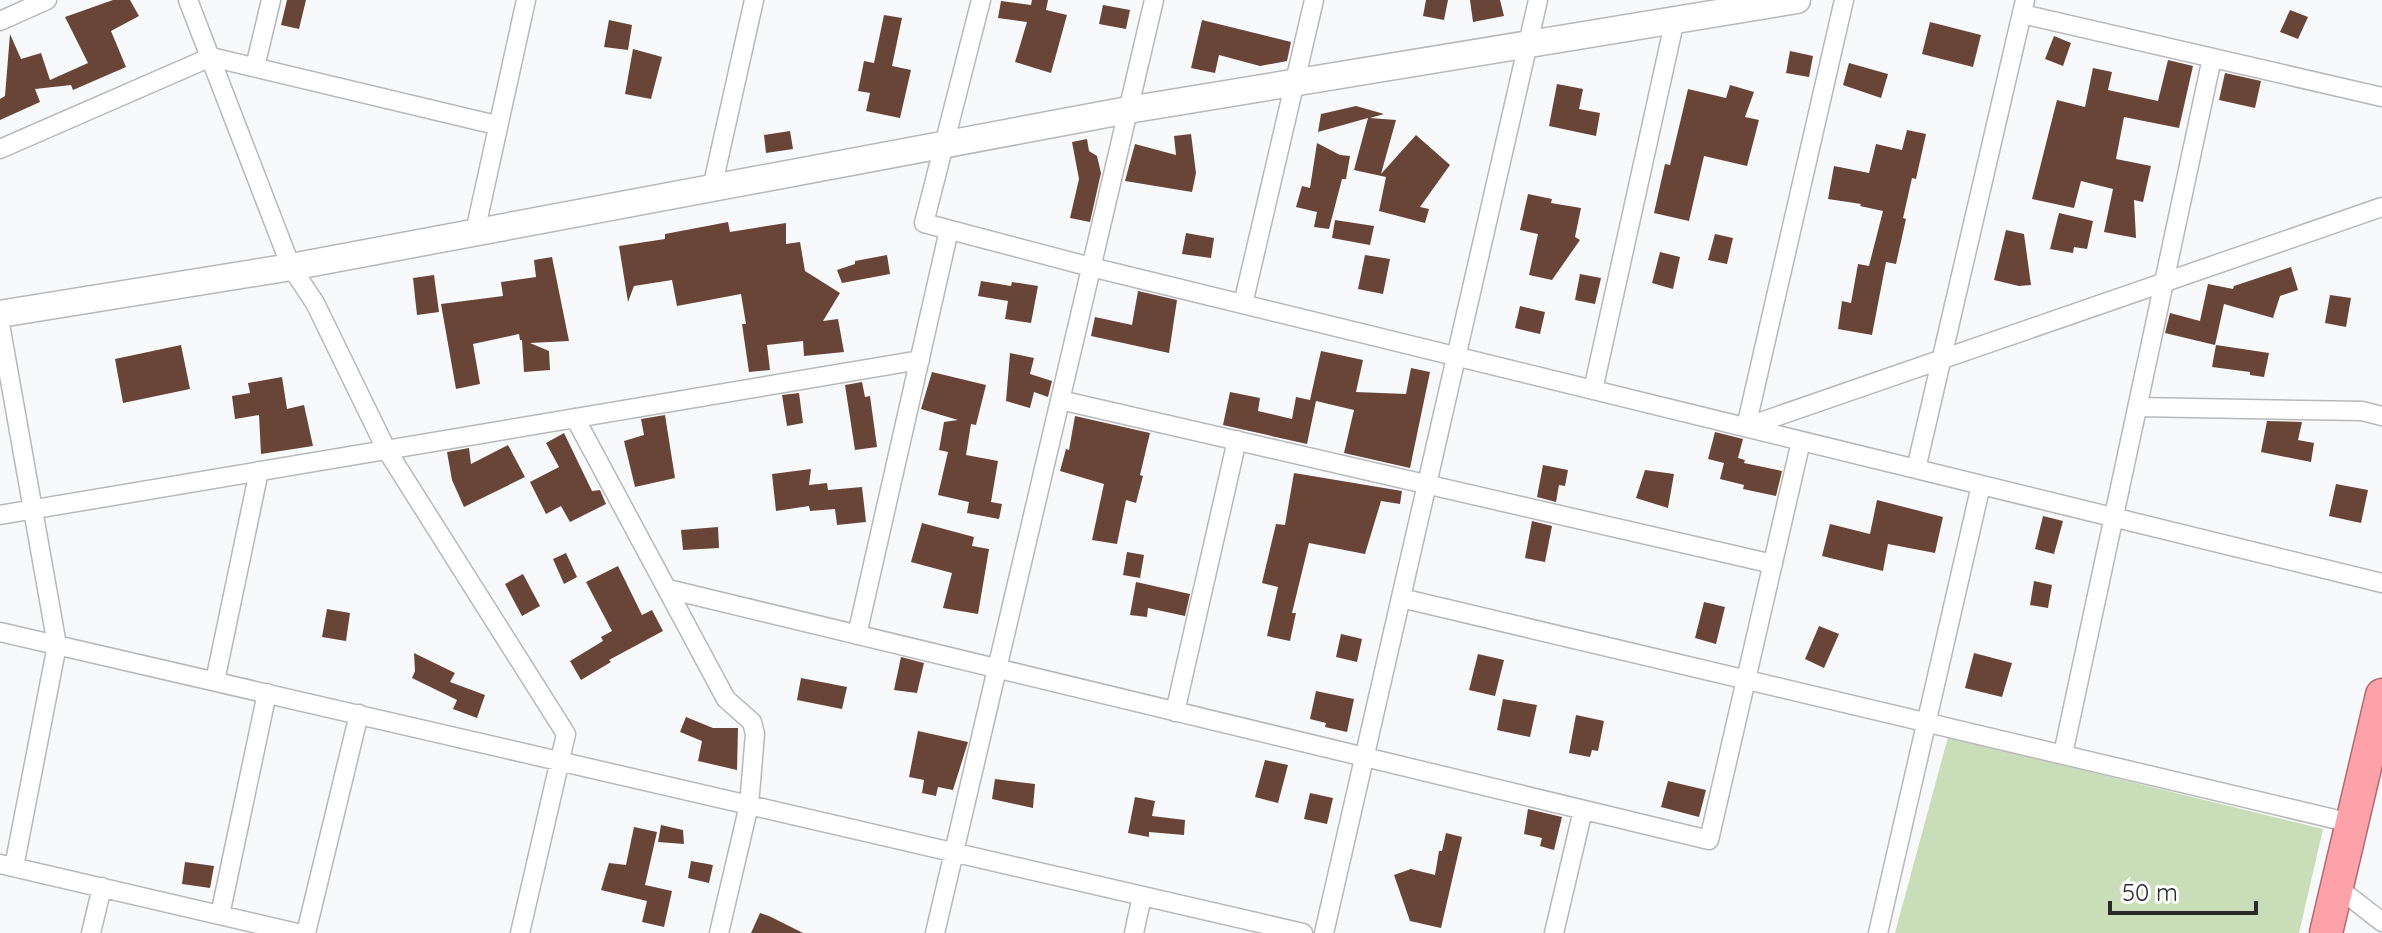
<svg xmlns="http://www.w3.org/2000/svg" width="2382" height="933" font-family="Quicksand,sans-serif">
<rect width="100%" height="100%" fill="#f8f9fb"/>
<path fill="#c9ddb8" d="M1948,737L2323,829L2299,933H1895Z"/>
<path fill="#694537" d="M113,0H130L139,16L111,31L126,67L73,90L71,85L35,89L40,102L0,120V99L5,96L10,34L21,59L41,53L50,80L88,63L65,17Z
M287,0H306L299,29L281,25Z
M1032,0H1048L1046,10L1067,15L1051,73L1015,62L1027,22L998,18L1001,1L1031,5Z
M1426,0H1448L1444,20L1423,16Z
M1470,0H1500L1504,16L1473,22Z
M1103,5L1130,10L1126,29L1099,24Z
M2290,10L2308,17L2298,39L2280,32Z
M884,15L902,18L892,66L911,70L900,118L866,111L870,93L858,91L864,61L874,63Z
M609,20L632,25L628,50L604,47Z
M1202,20L1291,42L1287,61L1260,66L1219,55L1215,73L1191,68Z
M1930,22L1981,35L1973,67L1922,54Z
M2054,36L2071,43L2063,66L2045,59Z
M633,49L662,57L651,99L625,94Z
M1790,51L1813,56L1809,77L1786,73Z
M2168,60L2193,66L2179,128L2124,117L2116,159L2151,166L2143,202L2134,200L2136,238L2104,232L2113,189L2081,181L2074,208L2032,199L2057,100L2085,107L2093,68L2112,72L2108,90L2158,101Z
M1849,63L1888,74L1881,98L1843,85Z
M2225,73L2261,81L2255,108L2219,100Z
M1557,84L1583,89L1579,109L1600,113L1596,136L1549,126Z
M1730,85L1754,92L1745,117L1759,120L1747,166L1704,156L1689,221L1654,213L1665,164L1670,165L1688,89L1726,98Z
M1356,106L1384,114L1370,118L1396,120L1381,174L1416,135L1450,165L1420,207L1429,209L1425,223L1379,211L1386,177L1354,170L1368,118L1318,132L1321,114Z
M1907,130L1926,134L1916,179L1912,178L1903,218L1906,219L1896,264L1886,262L1872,335L1838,329L1842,301L1851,303L1858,264L1869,266L1883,211L1860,206L1861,204L1828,199L1834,166L1869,173L1876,144L1902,150Z
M790,131L793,149L766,153L764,135Z
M1191,134L1196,173L1192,192L1125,181L1135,144L1176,155L1174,136Z
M1087,139L1089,151L1097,156L1101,173L1090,222L1070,218L1079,179L1072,142Z
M1317,143L1340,155L1350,156L1346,179H1342L1329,229L1314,227L1317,212L1296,207L1302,186L1310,188Z
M1528,194L1552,199L1551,203L1581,208L1575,237L1580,240L1552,280L1529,275L1538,234L1520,230Z
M2059,213L2093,221L2087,249L2074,247L2073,253L2050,249Z
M1335,220L1374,226L1370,245L1332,238Z
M728,222L730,232L786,223V244L800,242L805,271L840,293L823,321L838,319L844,352L804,356L803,341L767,345L770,370L749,372L742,324H746L741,294L677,306L672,280L634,286L628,302L619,246L665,239V234Z
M2006,230L2024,234L2031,285L2019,286L1994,280Z
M1186,233L1214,238L1211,258L1182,254Z
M1715,234L1733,238L1727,264L1708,260Z
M1660,252L1680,257L1673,289L1652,283Z
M887,255L890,274L842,283L837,270L855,264V261Z
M1365,255L1390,259L1383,294L1358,289Z
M552,257L569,341L530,343L549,351L550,370L524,372L522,340H520L519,334L473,344L480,384L456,389L441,304L503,296L501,282L536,277L534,260Z
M2291,267L2298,290L2280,296L2273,318L2224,304L2215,345L2165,333L2170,313L2200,321L2208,284L2233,289L2234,286Z
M1580,274L1601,278L1595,304L1575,300Z
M434,275L439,312L417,315L413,278Z
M981,281L1011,286L1012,282L1038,286L1031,323L1005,319L1008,301L978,296Z
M1138,291L1177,300L1169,353L1091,336L1095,317L1132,325Z
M2330,295L2351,298L2346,327L2325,323Z
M1520,306L1545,312L1540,334L1515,328Z
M181,345L190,389L123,403L115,359Z
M2216,345L2269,353L2264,377L2250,375V372L2212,367Z
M1321,351L1363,360L1356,392L1406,394L1411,368L1430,372L1410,468L1344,453L1354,410L1316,401L1307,444L1223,425L1230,392L1260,398L1258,411L1292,419L1296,397L1310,400Z
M1010,353L1034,358L1030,374L1052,381L1048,397L1034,392L1030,408L1006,401Z
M932,372L986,385L976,425L971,424L966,455L998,461L991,502L1002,504L999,519L967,513L969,502L938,495L948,452L939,450L944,422L958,420L921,409Z
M282,377L287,409L304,405L313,446L261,454L259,415L235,419L232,396L250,393L248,383Z
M862,382L865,397L870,396L877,447L855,450L845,385Z
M799,393L803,423L787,426L782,395Z
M665,415L675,478L635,487L624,441L644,435L641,419Z
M1075,416L1150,433L1140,475L1143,476L1136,503L1126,500L1117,544L1092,540L1104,484L1060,471L1066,449L1069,450Z
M2267,421L2302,422L2298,440L2314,443L2311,462L2261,452Z
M1715,432L1743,439L1738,458L1745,460L1744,463L1782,471L1776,496L1743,489L1744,485L1720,479L1724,463L1708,459Z
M564,433L592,491L600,490L606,504L570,522L561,506L546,514L530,482L559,467L546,443Z
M508,445L525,477L464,507L452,480L447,452L469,448L471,464Z
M1543,465L1568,470L1565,486L1559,485L1556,502L1537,497Z
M811,469L809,485L827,483L828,490L862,487L866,522L837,525L835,509L810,511L809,506L776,511L772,474Z
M1645,470L1674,474L1668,508L1636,498Z
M1294,473L1402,491L1400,504L1381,501L1365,554L1309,543L1292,613H1296L1290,641L1267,636L1278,587L1262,583L1276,524L1285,525Z
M2336,484L2368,490L2361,523L2329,516Z
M1877,500L1943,517L1935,553L1888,544L1883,571L1822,556L1830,524L1870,534Z
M2043,516L2063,521L2054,554L2035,549Z
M1532,521L1552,526L1545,562L1525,558Z
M922,523L974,537L972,546L989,549L978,614L943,608L952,573L911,562Z
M718,527L719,548L683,550L681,530Z
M1127,552L1144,555L1140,578L1123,575Z
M566,553L577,577L564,584L553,559Z
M618,566L642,615L652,610L663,631L609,660L611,662L581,680L570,661L603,641L601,637L612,631L586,582Z
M523,574L540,606L522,616L505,584Z
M2034,581L2052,585L2048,608L2030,605Z
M1136,582L1190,594L1185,616L1148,608L1147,617L1130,615Z
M1704,602L1725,607L1716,644L1695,638Z
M327,609L350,613L346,641L322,637Z
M1819,626L1839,634L1824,668L1805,659Z
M1341,634L1362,639L1357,662L1336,657Z
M414,653L455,673L450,682L485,695L477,718L453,709L457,700L412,678L415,671Z
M1974,653L2012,663L2002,697L1965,688Z
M1478,654L1504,660L1495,696L1469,690Z
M901,657L924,663L917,693L894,690Z
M801,678L847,687L842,709L797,700Z
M1316,691L1354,699L1347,732L1325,727L1326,723L1310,719Z
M1503,699L1537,705L1530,737L1497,730Z
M1576,715L1604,721L1598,751L1592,750L1590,757L1569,753Z
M686,717L713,728H738L737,770L698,761L702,741L680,732Z
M918,731L968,742L953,790L938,787L936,796L922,793L924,780L909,777Z
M1265,760L1288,765L1278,803L1255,797Z
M995,779L1035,784L1033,808L992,799Z
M1668,781L1706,790L1699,817L1661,807Z
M1310,793L1333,798L1327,824L1304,819Z
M1135,797L1155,801L1152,816L1185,820L1184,835L1149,832V837L1128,833Z
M1528,809L1562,817L1554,850L1540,846L1542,838L1524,834Z
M661,825L683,830L684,844L658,842Z
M634,827L657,832L645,885L672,891L664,927L642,922L647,901L601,890L609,863L626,865Z
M1446,833L1462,837L1441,928L1410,921L1394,875L1411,869L1435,875L1439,851H1442Z
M691,861L713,865L709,883L688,878Z
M185,862L214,866L210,888L182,884Z
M760,913L769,916L803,933H751Z"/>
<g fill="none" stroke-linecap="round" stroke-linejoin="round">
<defs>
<path id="minor" d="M188,0L291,267L315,303L386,449L566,734L520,933
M981,0L924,223L1091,267L2382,583
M2022,14L2382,97
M0,21L47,0
M255,67L271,0
M0,149L211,57L496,125
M712,188L754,0
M475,232L526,0
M1243,304L1314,0
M0,324L57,645L14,867
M1593,390L1675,19
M1060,400L1773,564
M2138,407L2362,411L2382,416
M575,418L726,699L752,722L755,734L749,805L719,933
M1746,427L2382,207
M1746,427L1844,0
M1916,469L2025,0
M0,515L920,360
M668,589L1709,840L1801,441
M1401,598L2351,823
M0,632L1303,933
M857,635L949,230
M215,681L259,471
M1175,712L1237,440
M2063,754L2212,58
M0,864L297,933
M2337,887L2382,922
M220,915L267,693
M91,933L102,887
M306,933L359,714
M935,933L1154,0
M1134,933L1142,896
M1324,933L1538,0
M1554,933L1583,810
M1878,933L1981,485"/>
<path id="secondary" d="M0,314L291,267L1128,110L1797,0"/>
<path id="trunk" d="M2326,933L2382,695"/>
</defs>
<use href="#minor" stroke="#b8b8bb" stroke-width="21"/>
<use href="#secondary" stroke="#b8b8bb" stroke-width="29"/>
<use href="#trunk" stroke="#b36970" stroke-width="35"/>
<use href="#minor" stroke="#fff" stroke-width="18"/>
<use href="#secondary" stroke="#fff" stroke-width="26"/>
<use href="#trunk" stroke="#fea2aa" stroke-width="32"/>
</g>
<path d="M2110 901v12h146v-12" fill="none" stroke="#292a2a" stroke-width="4"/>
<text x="2122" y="901" font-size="24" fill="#292a2a" stroke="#ffffff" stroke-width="6" paint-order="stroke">50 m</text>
</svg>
